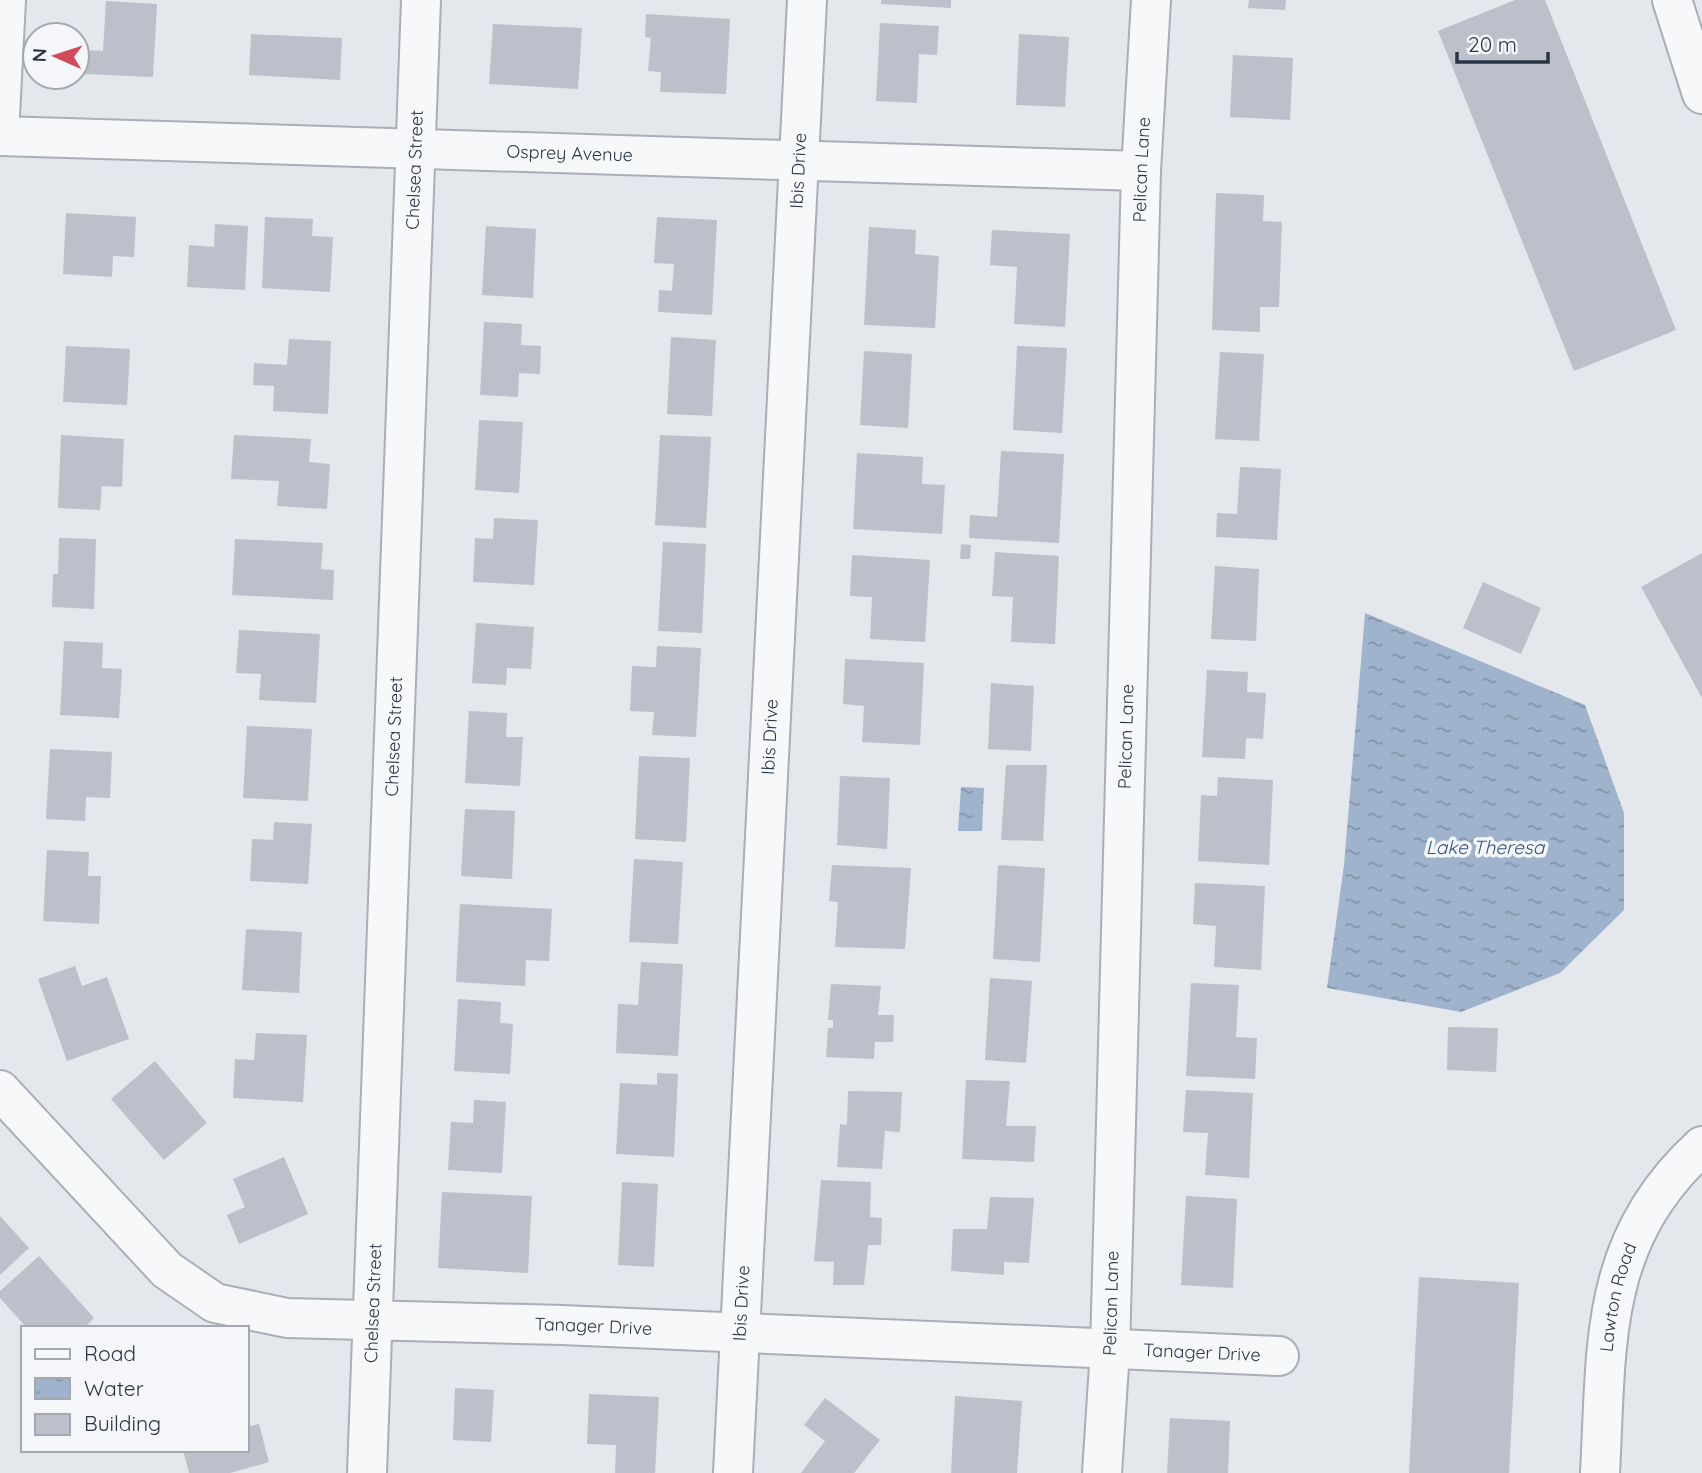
<svg xmlns="http://www.w3.org/2000/svg" width="1702" height="1473" font-family="Quicksand,sans-serif">
<defs>
<pattern id="water-ripples" width="26" height="14" patternUnits="userSpaceOnUse" patternTransform="scale(1.75)"><rect width="26" height="14" fill="#9fb4cc"/><path d="M2 4q2-2 4 0t4 0M15 11q2-2 4 0t4 0" fill="none" stroke="#8293a7"/></pattern>
</defs>
<rect width="100%" height="100%" fill="#e4e7ec"/>
<path fill="url(#water-ripples)" d="M1365,613L1585,705L1624,813V910L1560,973L1461,1012L1327,988L1344,865Z
M961,787L984,788L982,831H958Z"/>
<path fill="#bbc0ca" d="M881,0H951V8L881,4Z
M1249,0H1286L1285,10L1248,8Z
M1515,0H1545L1676,330L1574,371L1438,31Z
M106,1L157,4L153,77L84,74L85,50L103,51Z
M646,14L730,19L726,94L660,92L661,72L648,71L651,38L645,37Z
M880,23L939,26L937,55L919,54L917,103L876,101Z
M493,24L582,28L578,89L489,84Z
M251,34L342,38L340,80L249,75Z
M1019,34L1069,37L1065,107L1016,105Z
M1233,55L1293,58L1290,120L1230,117Z
M1216,193L1264,195L1263,221L1282,222L1279,307H1260V332L1212,330Z
M66,213L136,217L134,257L113,256L112,277L63,274Z
M265,217L313,219L312,236L333,237L330,292L262,288Z
M657,217L717,220L712,315L658,312L659,290L672,291L674,264L654,263Z
M215,224L248,226L245,290L187,287L189,245L214,247Z
M486,226L536,229L533,298L482,295Z
M869,227L916,230L915,254L939,256L935,328L864,325Z
M992,230L1070,234L1065,327L1014,324L1017,267L990,265Z
M484,322L522,324L521,345L541,346L540,374L519,373L518,397L480,395Z
M671,337L716,340L712,416L667,414Z
M289,339L331,341L328,414L273,411L274,386L253,385L254,363L287,365Z
M66,346L130,349L127,405L63,402Z
M1017,346L1067,348L1062,433L1013,430Z
M864,351L912,354L908,428L860,425Z
M1220,352L1264,354L1259,441L1215,439Z
M479,420L523,422L519,493L475,490Z
M61,435L124,439L122,487L102,486L100,510L58,508Z
M234,435L311,439L309,462L330,464L327,509L277,506L279,481L231,479Z
M660,435L711,437L706,528L655,525Z
M1001,451L1064,454L1059,543L969,538L970,515L997,517Z
M857,453L923,457L922,484L945,485L942,534L853,529Z
M1240,467L1281,469L1277,540L1216,537L1217,513L1237,514Z
M494,518L538,520L534,585L473,582L475,538L493,539Z
M59,538L96,539L94,609L52,607L53,574H58Z
M235,539L323,543L321,569L334,570L333,600L232,595Z
M663,542L706,544L702,633L658,631Z
M961,544L971,545L970,559H960Z
M995,552L1059,556L1055,644L1011,642L1013,597L992,596Z
M1702,553V698L1641,587Z
M852,555L930,560L925,642L870,639L872,597L850,596Z
M1215,566L1259,569L1256,641L1211,639Z
M1483,582L1541,608L1521,654L1463,628Z
M476,623L534,627L531,669L507,668L506,685L472,683Z
M239,630L320,634L316,703L259,700L261,674L236,673Z
M64,641L103,643L102,668L122,669L119,718L60,715Z
M657,646L701,648L696,737L652,735L654,712L630,711L632,666L656,667Z
M845,659L924,663L920,745L862,742L864,706L843,704Z
M1207,670L1248,672L1247,692L1266,693L1263,739L1246,738L1245,759L1202,757Z
M991,683L1034,686L1031,751L988,749Z
M469,711L507,713L506,737H523L520,786L465,783Z
M247,726L312,729L308,801L243,798Z
M50,749L112,752L110,798L86,797L85,821L46,819Z
M639,756L690,758L686,842L635,839Z
M1006,765H1047L1043,841L1001,840Z
M840,776L890,778L887,849L837,845Z
M1218,777L1273,780L1269,865L1198,861L1201,795L1217,796Z
M465,809L515,811L512,879L461,876Z
M274,822L312,824L308,884L250,881L252,839L273,840Z
M47,850L89,852L88,876H101L99,924L43,921Z
M634,859L683,862L678,944L629,942Z
M832,865L911,868L905,949L835,947L838,902L829,901Z
M998,865L1045,868L1040,962L993,959Z
M1195,883L1265,886L1261,970L1214,967L1216,926L1193,924Z
M460,904L552,909L549,961L526,960L525,986L456,982Z
M246,929L302,932L299,993L242,990Z
M641,962L683,964L678,1056L616,1053L618,1004L638,1005Z
M75,966L82,986L107,977L129,1039L67,1061L38,979Z
M990,978L1032,981L1026,1063L985,1060Z
M1191,983L1239,985L1236,1037L1257,1038L1255,1079L1186,1076Z
M831,984L881,986L878,1015H894L893,1042H875L874,1059L826,1057L828,1028H833V1020H828Z
M458,999L501,1002L500,1023L513,1024L510,1074L454,1071Z
M1448,1027L1498,1028L1496,1072L1447,1070Z
M256,1033L307,1035L303,1102L233,1098L235,1059L254,1060Z
M155,1061L207,1123L164,1160L111,1099Z
M657,1073L678,1074L674,1157L616,1154L620,1083L657,1085Z
M966,1080L1010,1081L1006,1126H1036L1034,1162L962,1159Z
M1186,1090L1253,1093L1249,1178L1205,1175L1208,1133L1183,1132Z
M848,1091L902,1092L900,1132L885,1131L882,1169L837,1167L840,1124L847,1125Z
M474,1100L506,1102L502,1173L448,1170L451,1122L473,1123Z
M284,1157L308,1214L239,1244L227,1215L245,1207L233,1179Z
M821,1180L871,1182L870,1217L882,1218L881,1245H868L864,1285H833L834,1262L814,1261Z
M622,1182L658,1184L654,1267L618,1265Z
M442,1192L532,1196L528,1273L438,1268Z
M1186,1196L1237,1199L1233,1288L1181,1285Z
M990,1197L1034,1198L1029,1263L1004,1262V1275L951,1271L953,1229H987Z
M0,1216L29,1248L0,1275Z
M39,1256L94,1318L84,1328H27L0,1298V1291Z
M1419,1277L1519,1283L1509,1473H1409Z
M455,1388L494,1390L491,1442L453,1440Z
M589,1394L659,1397L655,1473H615L616,1445L587,1444Z
M955,1396L1022,1401L1017,1473H951Z
M825,1398L880,1440L854,1473H801L825,1441L804,1425Z
M1170,1418L1230,1421L1228,1473H1167Z
M259,1424L269,1462L230,1473H189L183,1450H247V1427Z"/>
<g fill="none" stroke-linecap="round" stroke-linejoin="round">
<defs>
<g id="minor">
<path d="M1672,0L1702,94"/>
<path d="M0,116L6,0"/>
<path id="s1" d="M0,136L1141,171"/>
<path id="s2" d="M0,1090L167,1270L215,1303L287,1318L562,1325L1279,1356"/>
<path id="s3" d="M367,1473L421,0"/>
<path id="s4" d="M733,1473L807,0"/>
<path id="s5" d="M1102,1473L1110,1350L1141,171L1151,0"/>
<path id="s6" d="M1600,1473C1607,1344 1598,1241 1702,1146"/>
</g>
</defs>
<use href="#minor" stroke="#a9aeb7" stroke-width="42"/>
<use href="#minor" stroke="#f7f8fa" stroke-width="38"/>
</g>
<g text-anchor="middle" stroke-width="7" stroke-linejoin="round" paint-order="stroke">
<g font-size="18" fill="#2b3445" stroke="#f4f6f9">
<text dy="6" stroke="none"><textPath href="#s1" startOffset="570">Osprey Avenue</textPath></text>
<text dy="6" stroke="none"><textPath href="#s3" startOffset="1304">Chelsea Street</textPath></text>
<text dy="6" stroke="none"><textPath href="#s4" startOffset="1304">Ibis Drive</textPath></text>
<text dy="6" stroke="none"><textPath href="#s5" startOffset="1304">Pelican Lane</textPath></text>
<text dy="6" stroke="none"><textPath href="#s3" startOffset="737">Chelsea Street</textPath></text>
<text dy="6" stroke="none"><textPath href="#s4" startOffset="737">Ibis Drive</textPath></text>
<text dy="6" stroke="none"><textPath href="#s5" startOffset="737">Pelican Lane</textPath></text>
<text dy="6" stroke="none"><textPath href="#s6" startOffset="177">Lawton Road</textPath></text>
<text dy="6" stroke="none"><textPath href="#s3" startOffset="170">Chelsea Street</textPath></text>
<text dy="6" stroke="none"><textPath href="#s4" startOffset="170">Ibis Drive</textPath></text>
<text dy="6" stroke="none"><textPath href="#s5" startOffset="170">Pelican Lane</textPath></text>
<text dy="6" stroke="none"><textPath href="#s2" startOffset="684">Tanager Drive</textPath></text>
<text dy="6" stroke="none"><textPath href="#s2" startOffset="1293">Tanager Drive</textPath></text>
</g>
<g font-size="19" font-style="italic" fill="#34527a" stroke="#f4f6f9">
<text x="1485" y="854">Lake Theresa</text>
</g>
</g>
<rect x="21" y="1326" width="228" height="126" fill="#f4f6f9" stroke="#a4a8b1" stroke-width="2"/>
<rect x="35" y="1349" width="35" height="10" fill="#f7f8fa" stroke="#a4a8b1" stroke-width="2"/>
<text x="84" y="1361" font-size="21" fill="#2b3445">Road</text>
<rect x="35" y="1378" width="35" height="21" fill="url(#water-ripples)" stroke="#a4a8b1" stroke-width="2"/>
<text x="84" y="1396" font-size="21" fill="#2b3445">Water</text>
<rect x="35" y="1414" width="35" height="21" fill="#bbc0ca" stroke="#a4a8b1" stroke-width="2"/>
<text x="84" y="1431" font-size="21" fill="#2b3445">Building</text>
<g transform="translate(56 56) rotate(273)"><circle r="33" fill="#f4f6f9" stroke="#a4a8b1" stroke-width="2"/>
<path d="M0-5L12 26L0 18L-12 26Z" fill="#d1495b"/>
<text y="-10" font-size="19" font-weight="bold" text-anchor="middle" fill="#2b3445">N</text>
</g>
<path d="M1457 52v10h91v-10" fill="none" stroke="#2b3445" stroke-width="3.5"/>
<text x="1468" y="52" font-size="21" fill="#2b3445" stroke="#f4f6f9" stroke-width="5" paint-order="stroke">20 m</text>
</svg>
